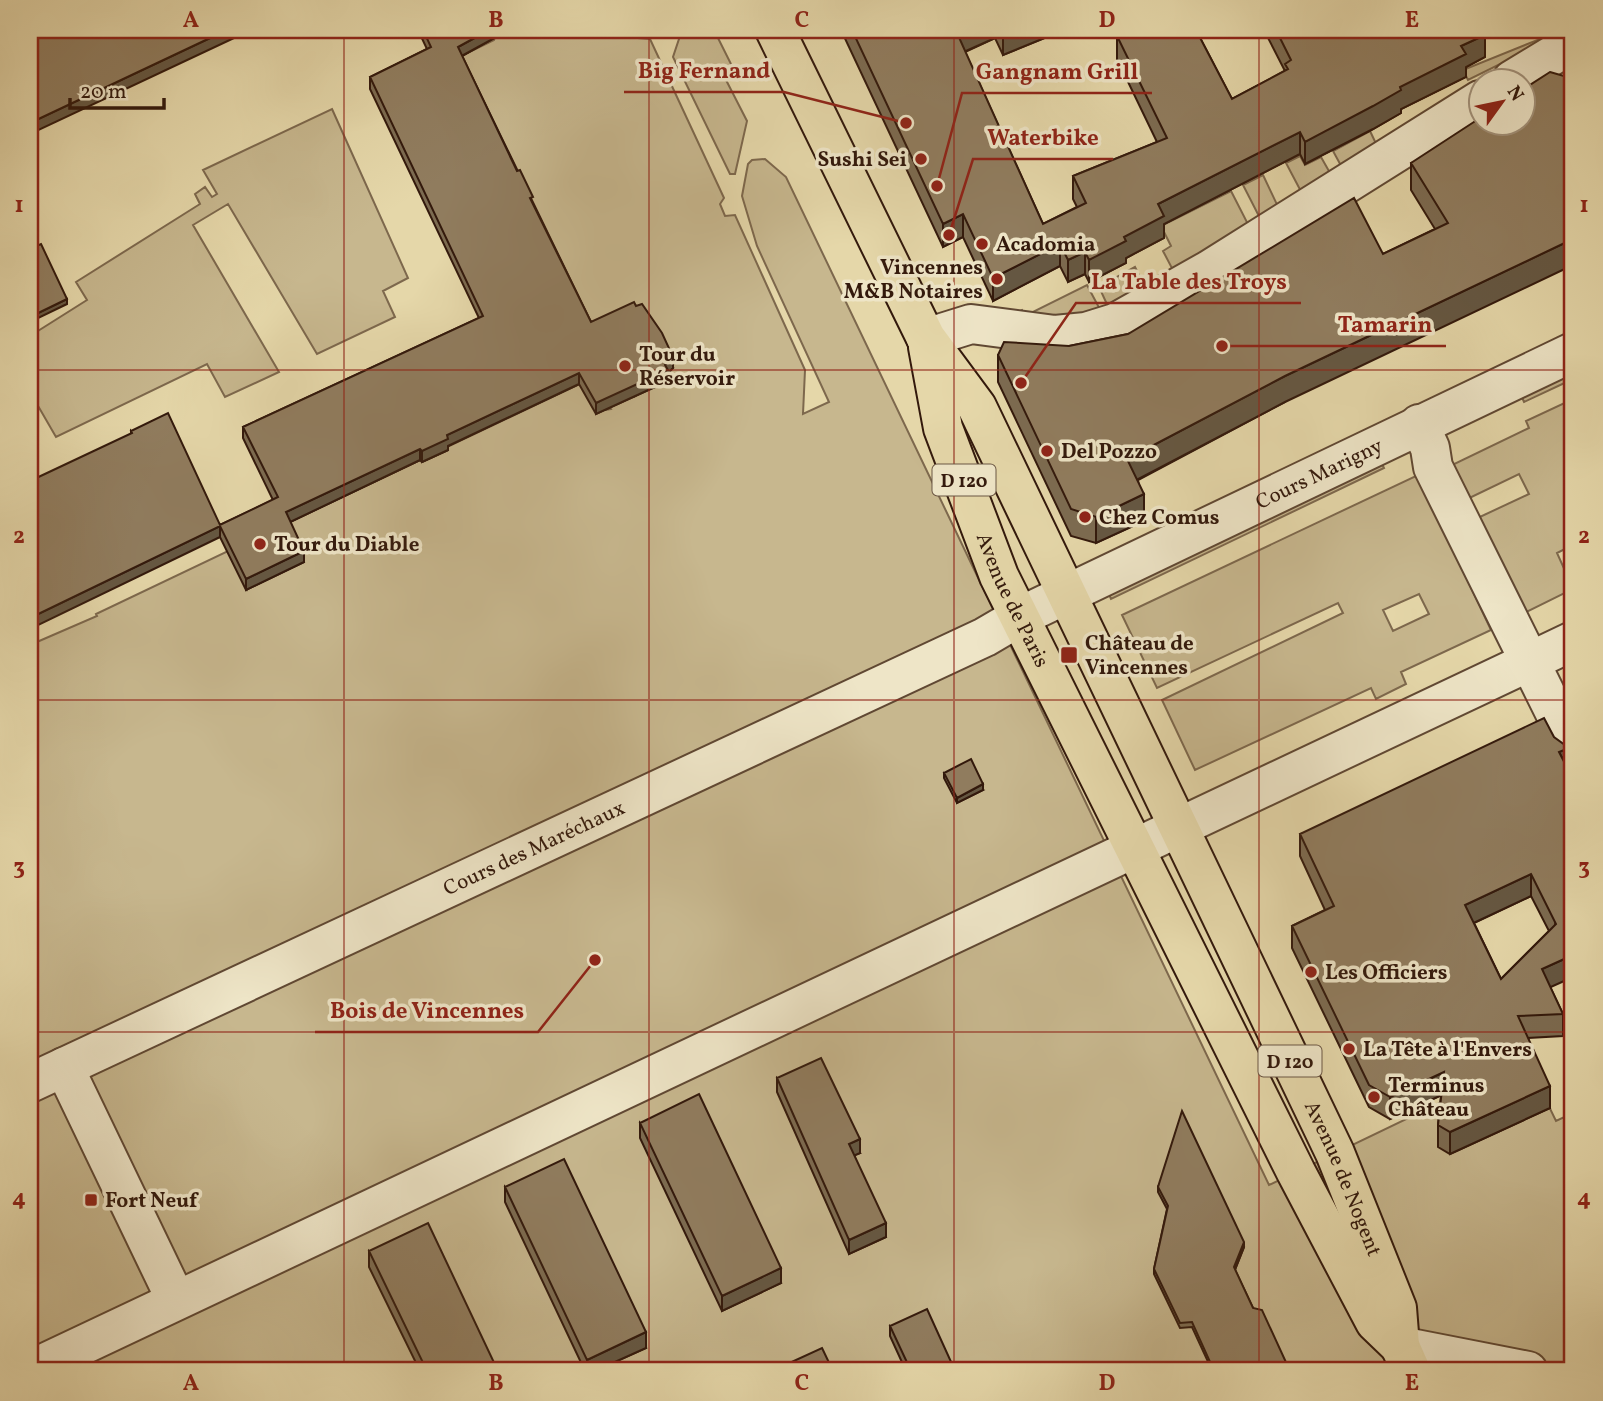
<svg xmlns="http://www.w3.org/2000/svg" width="1603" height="1401" font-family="Vollkorn,serif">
<rect width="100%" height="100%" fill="#e5d7a9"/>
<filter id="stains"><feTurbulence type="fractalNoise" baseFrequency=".00286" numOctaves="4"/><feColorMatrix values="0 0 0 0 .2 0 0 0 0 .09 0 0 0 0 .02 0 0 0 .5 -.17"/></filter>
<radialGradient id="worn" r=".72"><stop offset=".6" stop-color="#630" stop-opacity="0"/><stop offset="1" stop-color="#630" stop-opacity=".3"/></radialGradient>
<path fill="#c7b78e" stroke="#7d684d" stroke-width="2" fill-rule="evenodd" d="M498,30H634L638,38L650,39L724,198L720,204L725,216L735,215L805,370L803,414L829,402L757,246L742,196L748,164L752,160L765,159L786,177L1269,1185L1527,1061L1556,1121L1573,1113V1371H30V645L97,616L96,614L228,551L247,590L286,524L420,460L422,462L448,450L447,447L586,381L606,410L611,409L608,403L631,393L634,397L669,374L591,334L457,58L494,40Z
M682,30H714L732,66L726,69L725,78L747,121L735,174H730L673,57Z
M1545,37L1548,48L1505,75L1500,64L1468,80L1463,70Z
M332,109L408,278L383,291L395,317L317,354L228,204L193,225L279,372L225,397L207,364L56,437L30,392V336L87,300L76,282L200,204L195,194L205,187L212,197L217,194L203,170Z
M1370,131L1380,152L1345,173L1333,151Z
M1300,156L1305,165L1321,157L1334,180L1305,199L1286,163Z
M1263,175L1281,213L1263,224L1243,185Z
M1231,191L1252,232L1175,274L1163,251L1171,246L1161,226Z
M1135,267L1147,291L1111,313L1099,287Z
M1087,285L1104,317L1004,319L1022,310L1025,316Z
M1573,368V379L1524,402L1520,393Z
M1573,399V545L1557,553L1566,573L1573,570V589L1514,618L1469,522L1529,494L1519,474L1459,503L1450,466L1529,428L1526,421Z
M1380,460L1384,468L1111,599L1107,590Z
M1418,475L1491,630L1401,672L1406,684L1376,699L1371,688L1195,770L1162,700L1343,613L1338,603L1157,688L1122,615ZM1419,594L1429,614L1393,631L1383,610Z"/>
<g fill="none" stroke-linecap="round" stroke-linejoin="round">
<defs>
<g id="minor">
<path d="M1512,80L1573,43"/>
<path d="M926,338L971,324L1055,335L1086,332L1115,323L1209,270L1480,100"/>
<path d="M1419,424L1430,448L1433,467L1573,749"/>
<path d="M64,1067L176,1300"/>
<path id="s1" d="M30,1083L985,637L1021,616L1573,352"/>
<path d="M1400,1346L1528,1371"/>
<path d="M30,1370L1573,641"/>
</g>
<g id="major">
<path id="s2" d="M775,30L926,338L977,407L1335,1153L1397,1308L1400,1346L1411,1371"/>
<path id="s3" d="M928,347L943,428L999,576L1296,1172L1375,1322L1400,1346"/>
</g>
</defs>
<use href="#minor" stroke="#604833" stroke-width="42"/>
<use href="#major" stroke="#33190c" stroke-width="42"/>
<use href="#minor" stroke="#eee5c7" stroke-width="38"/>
<use href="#major" stroke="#e5d7a9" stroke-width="38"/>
</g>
<path fill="#7c6b51" stroke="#33190c" stroke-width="2" fill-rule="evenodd" d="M418,30H500V35L462,56L591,322L673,368L668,373V381L596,414L579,384L448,446V450L422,462L420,460L290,522L304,562L246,590L220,537L131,434V431L220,525L273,500L243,438V427L479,318L370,89V77L427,49Z
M841,30H1064L1003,55L995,38L965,52L1043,224L1077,207L1073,199V176L1157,142L1117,59V36L1125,33V30H1196L1232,99L1285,71L1264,30H1484L1485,57L1466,67V77L1401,109V113L1373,129L1305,164L1300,154L1164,224V238L1126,258V263L1089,282L1085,274L1068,282L1060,266L993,301L963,237L943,247Z
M1573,114L1285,402L1138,480L1144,521L1096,543L1071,536L998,382V355L1069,346L1128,334L1383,254L1435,229L1411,190V163Z
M1568,770L1550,987L1563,1014V1036L1528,1038L1550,1108L1450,1154L1438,1147V1125L1441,1095L1390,1119L1369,1107L1292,948V926L1325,910L1300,856V834ZM1531,896L1549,931L1501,979L1474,923Z
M944,773L983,790L957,803L944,778Z
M777,1078L860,1153L854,1155L886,1237L849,1254L777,1092Z
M640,1123L781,1283L722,1311L640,1138Z
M505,1187L646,1348L595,1371H585L505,1202Z
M1158,1187L1244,1247L1235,1270L1253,1308L1210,1366L1192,1327L1180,1328L1154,1274V1269L1167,1209L1158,1192Z
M369,1251L498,1371H420L369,1267Z
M890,1326L952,1371H906L890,1336Z"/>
<path fill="#655742" stroke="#33190c" stroke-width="2" d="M227,30H251L30,134V123Z
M489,30H500V35L458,58V47Z
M963,30H995V38L957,55V33Z
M1009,30H1064L1003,55V32Z
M1485,35V57L1466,67V77L1401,109V113L1373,129L1305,164V142L1400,87L1461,46Z
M1300,132V154L1164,224V238L1126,258V263L1089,282V260L1124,237L1158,204Z
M963,214V237L943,247V224Z
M1573,239V265L1285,402L1127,485V459L1285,376Z
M1060,244V266L993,301V278Z
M1085,252V274L1068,282V260Z
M67,299V304L30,322V317Z
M673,357V368L668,373V381L596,414V403L665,365Z
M579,373V384L448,446V450L422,462V451L447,435Z
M420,449V460L286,524V512Z
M1144,494V521L1096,543V517Z
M220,526V537L30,629V618Z
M304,551V562L246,590V579Z
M1569,748V770L1559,752Z
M983,784V790L957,803V798Z
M1531,874V896L1465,927V905Z
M1573,955V977L1542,991V969Z
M1444,1072V1094L1390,1119V1097Z
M1550,1086V1108L1450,1154V1132Z
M860,1139V1153L849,1158V1144Z
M886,1223V1237L849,1254V1240Z
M1244,1242V1247L1234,1272V1267Z
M781,1268V1283L722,1311V1296Z
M646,1332V1348L595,1371H587V1360Z
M952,1364V1371H936Z"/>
<path fill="#907c5e" stroke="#33190c" stroke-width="2" fill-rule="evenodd" d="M55,30H227L30,123V42Z
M423,30H489L458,47L517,171L520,170L533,197L530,198L591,322L634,302L636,306L642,304L662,333L673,357L665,365L668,370L596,403L579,373L447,435L448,439L422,451L420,449L286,512L304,551L246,579L220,526L30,618V481L132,433L131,431L168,413L220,525L278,497L243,427L483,316L370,77L431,47Z
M852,30H963L957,33L1043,224L1086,203L1073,176L1167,138L1117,36L1128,31L1127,30H1196L1232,99L1288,69L1285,64L1291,60L1276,30H1484L1485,35L1461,46L1466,54L1400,87L1401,90L1373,106L1305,142L1300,132L1158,204L1164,216L1124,237L1126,241L1089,260L1085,252L1068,260L1060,244L993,278L963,214L943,224Z
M1550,72L1564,76L1573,114V239L1285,376L1127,459L1144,494L1096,517L1071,509L998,355L1004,342L1069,346L1128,334L1354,198L1383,254L1448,223L1411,163L1480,118V122H1522V90Z
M41,244L67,299L30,317V249Z
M1544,718L1554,737L1569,748L1559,752L1573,779V955L1542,969L1563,1014L1518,1016L1550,1086L1450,1132L1438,1125L1444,1072L1390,1097L1369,1085L1292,926L1334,906L1300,834ZM1531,874L1556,924L1501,979L1465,905Z
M971,759L983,784L957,798L944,773Z
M821,1058L860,1139L849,1144L886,1223L849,1240L777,1078Z
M699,1094L781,1268L722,1296L640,1123Z
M1182,1111L1244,1242L1234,1267L1253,1308L1262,1310L1290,1371H1205L1211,1364L1192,1322L1180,1323L1154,1269L1168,1206L1158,1187Z
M564,1159L646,1332L587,1360L505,1187Z
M428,1223L498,1371H427L369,1251Z
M927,1309L952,1364L936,1371H911L890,1326Z
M822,1348L833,1371H772Z"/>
<path fill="none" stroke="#8f2418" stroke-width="2" stroke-opacity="0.55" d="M344,30V1371M649,30V1371M954,30V1371M1259,30V1371M30,370H1573M30,700H1573M30,1032H1573"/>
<g fill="#8f2418" stroke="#eee5c7" stroke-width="2.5">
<circle cx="921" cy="159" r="7"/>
<circle cx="982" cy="244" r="7"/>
<circle cx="997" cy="279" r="7"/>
<circle cx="625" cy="366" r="7"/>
<circle cx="1047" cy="451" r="7"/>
<circle cx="1085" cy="517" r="7"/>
<circle cx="260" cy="544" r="7"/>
<rect x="1060" y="646" width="18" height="18" rx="3.5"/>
<circle cx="1311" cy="972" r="7"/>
<circle cx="1349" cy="1049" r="7"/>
<circle cx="1374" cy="1097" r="7"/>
<rect x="84" y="1193" width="14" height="14" rx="3.5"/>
</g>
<g text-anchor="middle" stroke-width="7" stroke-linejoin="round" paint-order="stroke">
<g fill="#eee5c7" stroke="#6b5644" stroke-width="2">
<rect x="932.5" y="464.5" width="63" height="31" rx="5"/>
<rect x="1258.5" y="1045.5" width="63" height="31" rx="5"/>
</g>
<g font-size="19" font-weight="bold" fill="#33190c">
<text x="964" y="487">D 120</text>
<text x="1290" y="1068">D 120</text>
</g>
<g font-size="21" font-weight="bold" fill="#33190c" stroke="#eee5c7" text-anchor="start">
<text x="907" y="166" text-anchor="end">Sushi Sei</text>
<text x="996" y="251">Acadomia</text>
<text x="983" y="274" text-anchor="end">Vincennes<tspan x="983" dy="24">M&amp;B Notaires</tspan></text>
<text x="639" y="361">Tour du<tspan x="639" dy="24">Réservoir</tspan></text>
<text x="1061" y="458">Del Pozzo</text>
<text x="1099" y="524">Chez Comus</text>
<text x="274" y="551">Tour du Diable</text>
<text x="1085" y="650">Château de<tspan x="1085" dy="24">Vincennes</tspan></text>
<text x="1325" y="979">Les Officiers</text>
<text x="1363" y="1056">La Tête à l'Envers</text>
<text x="1388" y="1092">Terminus<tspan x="1388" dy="24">Château</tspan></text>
<text x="105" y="1207">Fort Neuf</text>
</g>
<g font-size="21" fill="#33190c" stroke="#eee5c7">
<text dy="7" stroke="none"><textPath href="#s1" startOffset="1426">Cours Marigny</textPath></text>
<text dy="7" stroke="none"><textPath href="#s3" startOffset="268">Avenue de Paris</textPath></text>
<text dy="7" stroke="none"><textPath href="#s1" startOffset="556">Cours des Maréchaux</textPath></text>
<text dy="7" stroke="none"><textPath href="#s2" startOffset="1283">Avenue de Nogent</textPath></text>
</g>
</g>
<path fill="none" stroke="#8f2418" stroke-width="2.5" d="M906 123L784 92H624M937 186L962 93H1152M949 235L973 159H1113M1021 383L1076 303H1301M1222 346L1323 346H1446M595 960L538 1032H315"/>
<g fill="#8f2418" stroke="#eee5c7" stroke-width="2.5">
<circle cx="906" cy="123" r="7"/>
<circle cx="937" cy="186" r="7"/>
<circle cx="949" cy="235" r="7"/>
<circle cx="1021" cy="383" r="7"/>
<circle cx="1222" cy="346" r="7"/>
<circle cx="595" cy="960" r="7"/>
</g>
<g font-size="23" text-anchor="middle" font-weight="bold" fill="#8f2418" stroke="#eee5c7" stroke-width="7" stroke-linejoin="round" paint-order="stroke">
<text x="704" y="78">Big Fernand</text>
<text x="1057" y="79">Gangnam Grill</text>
<text x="1043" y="145">Waterbike</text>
<text x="1189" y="289">La Table des Troys</text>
<text x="1385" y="332">Tamarin</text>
<text x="427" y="1018">Bois de Vincennes</text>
</g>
<rect width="1603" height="1401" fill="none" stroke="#e5d7a9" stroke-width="77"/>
<g transform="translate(1502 102) rotate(57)"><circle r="33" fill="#eee5c7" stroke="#a3937c" stroke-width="2"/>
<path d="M0-5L12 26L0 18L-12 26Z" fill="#8f2418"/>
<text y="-10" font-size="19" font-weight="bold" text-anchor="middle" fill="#33190c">N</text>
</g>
<path d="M70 98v10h94v-10" fill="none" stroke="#33190c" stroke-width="3.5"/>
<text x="80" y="98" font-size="21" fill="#33190c" stroke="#eee5c7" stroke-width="5" paint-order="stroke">20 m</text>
<rect x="38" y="38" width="1526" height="1324" fill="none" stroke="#8f2418" stroke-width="2.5"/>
<g font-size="23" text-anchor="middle" font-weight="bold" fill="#8f2418">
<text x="191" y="27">A</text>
<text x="496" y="27">B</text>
<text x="802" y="27">C</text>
<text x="1107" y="27">D</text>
<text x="1412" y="27">E</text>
<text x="19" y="212">1</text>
<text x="1584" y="212">1</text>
<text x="19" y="543">2</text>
<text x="1584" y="543">2</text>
<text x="19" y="874">3</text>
<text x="1584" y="874">3</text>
<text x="19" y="1205">4</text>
<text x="1584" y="1205">4</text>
<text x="191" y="1390">A</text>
<text x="496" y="1390">B</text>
<text x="802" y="1390">C</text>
<text x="1107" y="1390">D</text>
<text x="1412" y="1390">E</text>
</g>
<rect width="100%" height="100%" filter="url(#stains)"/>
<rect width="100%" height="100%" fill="url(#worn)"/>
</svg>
